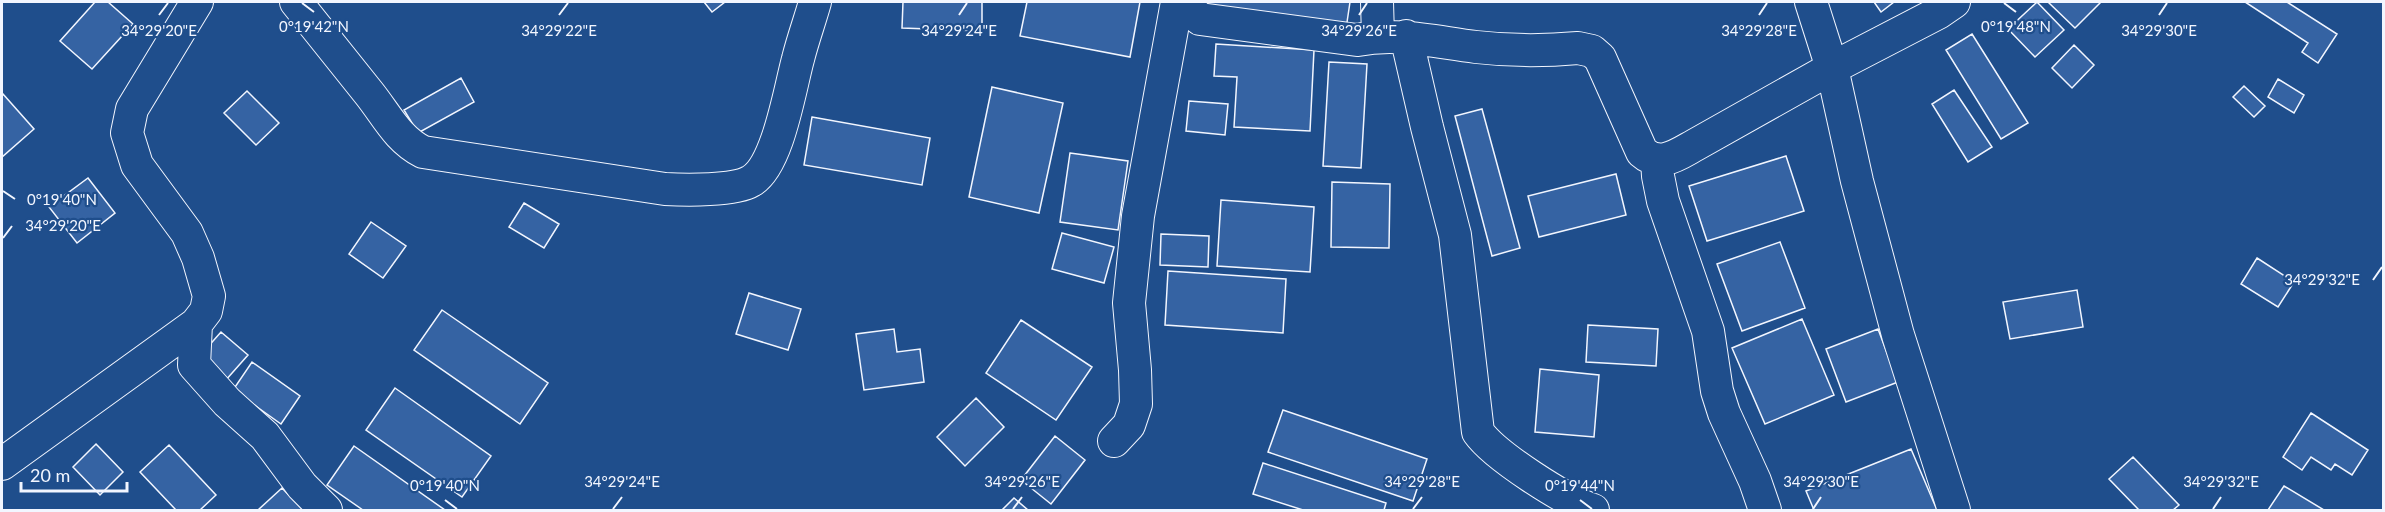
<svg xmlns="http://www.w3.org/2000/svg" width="2385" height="512" font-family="Lato,sans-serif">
<rect width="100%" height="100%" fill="#1f4e8c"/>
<path fill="#3563a3" stroke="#f2f6ff" stroke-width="1.5" d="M95,2H108L133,24L92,69L60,41Z
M704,2H725L712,12Z
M903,2H982V31L902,28Z
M1027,2H1140L1130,57L1020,36Z
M1202,2H1350L1346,29L1202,4Z
M1874,2H1894L1881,12Z
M2037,2L2064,30L2035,57L2008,29Z
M2048,2H2101L2075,28Z
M2245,2H2287L2337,34L2318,63L2302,52L2308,43Z
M1972,34L2028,123L2001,139L1946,50Z
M1216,44L1314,50L1310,131L1234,127L1237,77L1214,76Z
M2074,45L2094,65L2072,88L2052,68Z
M1329,62L1367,64L1361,168L1323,166Z
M461,78L474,102L418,133L404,110Z
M2278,79L2304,95L2294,113L2268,97Z
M2244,86L2265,106L2254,117L2233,97Z
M992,87L1063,103L1039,213L969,197Z
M1954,90L1992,147L1968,162L1932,104Z
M247,91L279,123L256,145L224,113Z
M3,94L34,129L2,157V96Z
M1189,101L1228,104L1225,135L1186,131Z
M1482,109L1520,248L1492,256L1455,116Z
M812,117L930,138L922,185L804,165Z
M1070,153L1128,161L1118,230L1060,222Z
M1786,156L1804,211L1707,241L1689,186Z
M1616,174L1626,215L1539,237L1528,196Z
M88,178L115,213L77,243L49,207Z
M1332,182L1390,184L1389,248L1331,247Z
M1221,200L1314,207L1310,272L1217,266Z
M524,203L559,224L544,248L509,227Z
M371,222L406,246L383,278L349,254Z
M1062,233L1114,247L1104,283L1052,269Z
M1161,234L1209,236L1208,267L1160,265Z
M1780,242L1805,308L1742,331L1717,264Z
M2257,258L2294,282L2278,307L2241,284Z
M1168,271L1286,279L1283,333L1165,325Z
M2077,290L2083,327L2010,339L2003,302Z
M749,293L801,309L788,350L736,334Z
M442,310L548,383L520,424L414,350Z
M1802,319L1834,395L1765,424L1732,348Z
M1021,320L1092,367L1056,420L986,373Z
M1588,325L1658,329L1656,366L1586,362Z
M894,329L897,352L920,349L924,382L864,390L856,334Z
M1878,329L1898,382L1846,402L1826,349Z
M221,332L248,355L225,381L198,358Z
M252,362L300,396L281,424L233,390Z
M1540,369L1599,375L1594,437L1535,432Z
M395,388L491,456L462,497L366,430Z
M976,398L1004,427L965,466L937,437Z
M1283,410L1427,459L1413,501L1268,452Z
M2311,413L2368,450L2352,475L2335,464L2331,470L2311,457L2302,470L2283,457Z
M1055,436L1085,460L1051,504L1021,480Z
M96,444L123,472L100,495L73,467Z
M169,445L216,495L200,510H176L140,472Z
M354,446L445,510H363L327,485Z
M1911,449L1937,510H1814L1806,491Z
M2133,457L2179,505L2173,510H2139L2109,479Z
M1263,463L1386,503L1384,510H1303L1253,494Z
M2284,486L2324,510H2268Z
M282,488L303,510H258Z
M1014,498L1028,510H1002Z"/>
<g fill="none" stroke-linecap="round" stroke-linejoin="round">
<defs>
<path id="minor" d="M296,2C320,32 344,62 368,92C386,114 397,139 423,152L665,189C685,190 735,191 751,181C778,166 790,88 798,59C803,39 810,20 815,2
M1182,2L1200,19L1357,40C1398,32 1435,42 1476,47C1510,51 1544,51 1578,48L1592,51L1600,58L1642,152C1660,168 1677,155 1695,145L1832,68L1938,13L1954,2
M1377,2L1378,36
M1811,2L1832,68L1857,181L1898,335L1954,510
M1406,36L1427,127L1455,235L1478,432C1495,456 1564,500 1593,510
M1657,160L1658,176L1663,201L1708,331L1717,391L1724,413L1755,481L1765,510
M196,324L194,365L227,402L265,436L302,486L326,510
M1114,441L1129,425L1136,404L1135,370L1129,303L1138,216L1177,2
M2,464L196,324L206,311L209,296L198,258L187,233L137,165L127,133L132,109L197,2"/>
</defs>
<use href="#minor" stroke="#f2f6ff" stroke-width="34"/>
<use href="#minor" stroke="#1f4e8c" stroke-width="32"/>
</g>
<path fill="none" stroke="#f2f6ff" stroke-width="2" d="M302,3L314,12M2004,3L2016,12M159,15L168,3M559,15L568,3M959,15L967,3M1359,15L1367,3M1759,15L1767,3M2159,15L2167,3M3,191L15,199M3,238L12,226M2373,280L2382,267M445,500L457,509M1580,500L1592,509M613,509L622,497M1013,509L1022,497M1413,509L1422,497M1813,509L1821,497M2213,509L2221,497"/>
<g font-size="15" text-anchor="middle" fill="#f2f6ff" stroke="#1f4e8c" stroke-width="4.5" stroke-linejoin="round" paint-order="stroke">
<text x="314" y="32">0°19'42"N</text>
<text x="2016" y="32">0°19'48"N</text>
<text x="159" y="36">34°29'20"E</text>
<text x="559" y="36">34°29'22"E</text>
<text x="959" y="36">34°29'24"E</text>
<text x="1359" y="36">34°29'26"E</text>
<text x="1759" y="36">34°29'28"E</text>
<text x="2159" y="36">34°29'30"E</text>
<text x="62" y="205">0°19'40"N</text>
<text x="63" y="231">34°29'20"E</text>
<text x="2322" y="285">34°29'32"E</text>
<text x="622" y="487">34°29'24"E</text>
<text x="1022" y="487">34°29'26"E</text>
<text x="1422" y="487">34°29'28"E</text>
<text x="1821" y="487">34°29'30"E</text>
<text x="2221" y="487">34°29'32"E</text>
<text x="445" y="491">0°19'40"N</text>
<text x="1580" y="491">0°19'44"N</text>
</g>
<rect width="2385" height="512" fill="none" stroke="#f2f6ff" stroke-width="6"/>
<path d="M21 482v9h106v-9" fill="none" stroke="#f2f6ff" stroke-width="3"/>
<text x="30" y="482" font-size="18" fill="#f2f6ff" stroke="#1f4e8c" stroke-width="4.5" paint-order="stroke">20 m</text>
</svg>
